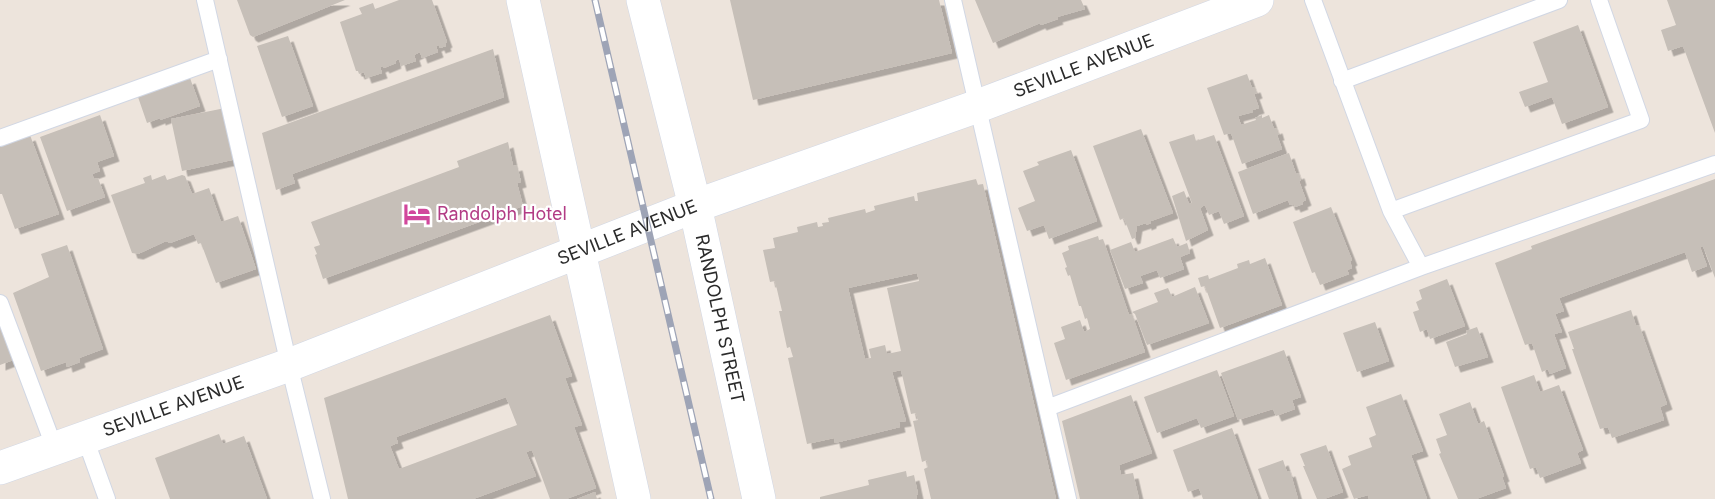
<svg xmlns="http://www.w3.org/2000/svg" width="1715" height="499" font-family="Inter,sans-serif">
<defs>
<filter id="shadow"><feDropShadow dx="5.5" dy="5.5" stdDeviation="0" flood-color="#0004"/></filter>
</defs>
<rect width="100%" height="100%" fill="#ede4dc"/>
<path fill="#c6bfb8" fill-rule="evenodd" filter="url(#shadow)" d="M237,0H345L253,37L250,35Z
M399,0H432L447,42L445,43L446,46L440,48L439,45L436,46L438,52L422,58L420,52L414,55L416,61L401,66L399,59L395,61L396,63L384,68L383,66L380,67L382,73L366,78L364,72L359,74L358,71H356L340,22L362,14L359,8L373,3L375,9Z
M730,0H939L952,53L753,100Z
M975,0H1081L1085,9L1057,17L1058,19L1041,25L1040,23L993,43Z
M1667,0H1715V133L1683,46L1668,51L1661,30L1676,25Z
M1578,25L1608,107L1562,124L1552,97L1525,107L1519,92L1548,82L1533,42Z
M288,36L313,106L282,117L257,46Z
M493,49L504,97L292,174L295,183L276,190L262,133Z
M1247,74L1252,88L1255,87L1257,93L1254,94L1259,108L1253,110V112L1238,116L1241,125L1256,120L1255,118L1262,115V118L1269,115L1274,129L1277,128L1279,135H1277L1282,149L1242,164L1231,133L1224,135L1207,88Z
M190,78L200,106L160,120V118L147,123L138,97Z
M230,107L241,158L182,171L171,119Z
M100,115L114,156L97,162L100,171L92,174L94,179L98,178L105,197L67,211L40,137Z
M1141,129L1173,213L1151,221V223L1146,225V223L1137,226L1135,238L1132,239L1124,218L1120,220L1093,146Z
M1194,134L1196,141L1214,135L1244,216L1224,224L1219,211L1209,215L1205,205L1200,208L1208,230L1186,241L1172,196L1184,191L1189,204L1192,203L1169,142Z
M30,135L59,214L15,229L2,194H0V146Z
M508,142L513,166L517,165L521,182L517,183L523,206L323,279L315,255L317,254L314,247L320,245L311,222L459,167L457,161Z
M1071,150L1097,221L1049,239L1044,225L1027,231L1018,208L1035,201L1023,171L1039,165L1037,162Z
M1289,153L1296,174L1299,173L1301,180L1299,181L1306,200L1302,202L1303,204L1295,207L1294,204L1290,205L1288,200L1253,214L1238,172Z
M151,175L152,180L165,175L167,180L182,175L185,176L192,194L209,188L221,222L238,216L256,269L216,283L201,243L198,244L194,234L170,243L166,241L138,254L132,253L111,195L145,183L143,178Z
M976,179L978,185L983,184L1056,499H931L924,469L928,467L927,460L922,462L913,421L918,420L916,413L911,414L901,370L892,372L906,421L899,422L900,427L835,443L834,438L807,444L788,358L793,357L790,347L787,348L779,311H782L775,281L770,282L763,250L775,248L773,238L798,232L797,227L817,222L818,227L823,226L822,223L829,222L828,218L865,209L866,213L875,210L874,206L914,196L915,201H918L917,193ZM917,273L919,281L887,288L901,351L887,354L885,345L869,349L871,358L865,359L848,288Z
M1715,179V278L1703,246L1700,247L1707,266L1692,272L1685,252L1559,298L1564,311L1555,314L1562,332L1554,334L1566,368L1550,374L1548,369L1542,372L1532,343L1525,345L1495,263L1532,249L1531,246Z
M1331,207L1352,260L1350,261L1352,268L1347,270L1349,274L1320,285L1315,272L1312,273L1293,222Z
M1098,236L1099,240L1103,239L1129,315L1132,314L1145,352L1066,380L1054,343L1065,339L1061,327L1080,320L1084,332L1090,329L1087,318L1085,319L1081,306H1079L1070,275L1068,276L1065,268L1067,267L1062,253L1069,250L1068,246Z
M1173,238L1177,247L1187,243L1190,253L1180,257L1184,269L1160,278L1157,270L1140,276L1143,283L1125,289L1110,250L1131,242L1135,252Z
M67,245L103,349L79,358L80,362L67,367L66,362L41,371L13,293L49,277L41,254Z
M1265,258L1282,305L1220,328L1205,286L1201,287L1198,278L1208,275L1209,279L1238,268L1237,264L1249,260L1250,264Z
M1447,279L1465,326L1430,339L1427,329L1420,332L1413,312L1419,310L1416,302L1422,299L1419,290Z
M1195,287L1209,323L1147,345L1135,314L1132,312L1158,302L1154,293L1168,288L1172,297Z
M1631,310L1636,326L1639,325L1667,404L1660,407L1664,420L1612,438L1608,427L1600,429L1572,349H1574L1568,332Z
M550,315L572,376L565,378L582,425L574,427L596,488L566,499H550L532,450L526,452L536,476L473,499H348L324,398ZM506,397L517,425L399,469L390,446L398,443L396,437Z
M1375,322L1389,361L1357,372L1343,333Z
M0,326L13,360L0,365Z
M1477,327L1488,357L1455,367L1446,342L1467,334L1466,331Z
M1284,350L1301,397L1292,400L1295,409L1276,416L1273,409L1238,420L1221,373Z
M1217,370L1234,416L1201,428L1197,418L1157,433L1144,397Z
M1534,375L1540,392L1559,385L1583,450L1577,453L1581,463L1540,478L1536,467L1530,469L1501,387Z
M1401,394L1423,451L1411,455L1427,499H1369L1368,495L1354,499L1342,469L1351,465L1348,456L1372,447L1369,438L1376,435L1366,407Z
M1131,395L1152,453L1119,465L1121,475L1133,473L1139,499H1080L1062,421Z
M1470,402L1478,424L1484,421L1504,476L1502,477L1506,488L1476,499H1458L1439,454L1441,453L1436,439L1447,435L1439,414Z
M1232,428L1258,499H1203L1199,488L1188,492L1173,450Z
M219,434L223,444L244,436L267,499H170L155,458Z
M1326,445L1343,492L1324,499H1317L1303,466H1305L1300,454Z
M1283,460L1287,472L1290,471L1298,499H1269L1258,469Z
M906,471L907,477L914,475L918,494L916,495L917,499H820V497L869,485L868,480Z
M595,492L597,499H577Z"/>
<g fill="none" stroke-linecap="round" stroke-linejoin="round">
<defs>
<path id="service" d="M205,0L289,365L322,499
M953,0L1068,499
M1313,0L1391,211L1641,120L1599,0
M1342,81L1559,0
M0,138L219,59
M1391,211L1421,267
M0,303L55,449
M1047,408L1421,267L1715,164
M85,438L107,499"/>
<g id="tertiary">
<path d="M523,0L634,499"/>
<path id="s1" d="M643,0L695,206L759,499"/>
<path id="s2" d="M0,468L289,365L695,206L978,106L1257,0"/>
</g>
</defs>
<use href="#service" stroke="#d1d7e4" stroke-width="18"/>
<use href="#tertiary" stroke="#d1d7e4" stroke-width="34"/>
<use href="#service" stroke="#fff" stroke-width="16"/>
<use href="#tertiary" stroke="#fff" stroke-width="33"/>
<defs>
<path id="rail" d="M595,0L711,499"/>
</defs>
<use href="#rail" stroke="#9ea4b6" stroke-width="7"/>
<use href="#rail" stroke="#fff" stroke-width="4.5" stroke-dasharray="14" stroke-linecap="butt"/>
</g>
<defs>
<symbol id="hotel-bare" viewBox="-9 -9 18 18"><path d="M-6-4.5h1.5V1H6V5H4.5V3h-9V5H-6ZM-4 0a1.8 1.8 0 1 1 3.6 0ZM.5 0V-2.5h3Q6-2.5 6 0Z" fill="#d1479c" stroke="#fff" stroke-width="2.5" paint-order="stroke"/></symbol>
</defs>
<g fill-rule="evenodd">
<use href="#hotel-bare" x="398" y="195" width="38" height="38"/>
</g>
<g text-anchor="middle" stroke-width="4.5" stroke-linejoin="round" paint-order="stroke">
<g font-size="18" fill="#2b2b2b" stroke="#fff">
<text dy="6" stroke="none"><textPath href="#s2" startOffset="1156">SEVILLE AVENUE</textPath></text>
<text dy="6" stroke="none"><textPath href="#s2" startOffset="670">SEVILLE AVENUE</textPath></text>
<text dy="6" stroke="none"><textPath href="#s1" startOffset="328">RANDOLPH STREET</textPath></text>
<text dy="6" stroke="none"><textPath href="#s2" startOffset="184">SEVILLE AVENUE</textPath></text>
</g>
<g font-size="18" fill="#b23c85" stroke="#fff" text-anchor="start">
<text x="437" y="220">Randolph Hotel</text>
</g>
</g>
</svg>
